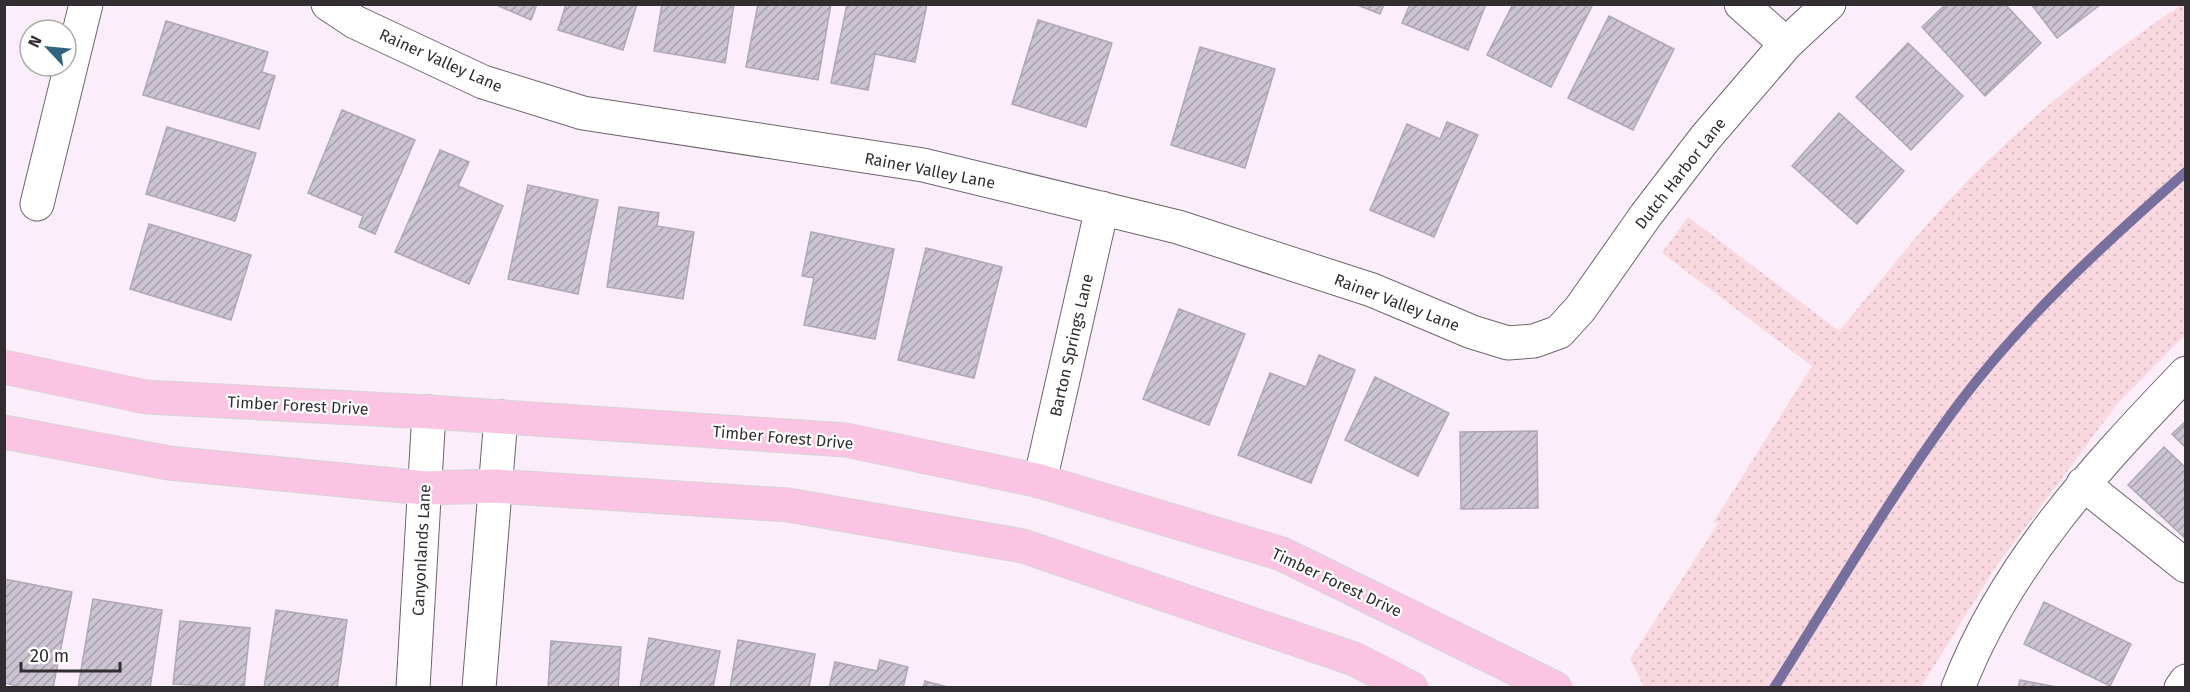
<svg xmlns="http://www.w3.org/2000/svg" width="2190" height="692" font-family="'Fira Sans',sans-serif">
<defs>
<pattern id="green-dots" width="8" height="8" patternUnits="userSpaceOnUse" patternTransform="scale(1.5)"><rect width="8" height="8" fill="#f9d8df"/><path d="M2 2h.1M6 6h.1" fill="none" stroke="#d6bac0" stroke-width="1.8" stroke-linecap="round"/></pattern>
<pattern id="building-hatch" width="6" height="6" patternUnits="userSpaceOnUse" patternTransform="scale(1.5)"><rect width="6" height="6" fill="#ccc4d2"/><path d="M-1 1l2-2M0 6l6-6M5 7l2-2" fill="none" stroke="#a6a0ab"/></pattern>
</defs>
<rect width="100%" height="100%" fill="#fbeefa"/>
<path fill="url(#green-dots)" d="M2181,5H2186L2185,335L2118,403L1995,568L1921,687H1644L1630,659L1719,522L1713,523L1812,366L1662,253L1688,217L1839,331C1876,287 1911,241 1951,198C2019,126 2099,60 2181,5Z"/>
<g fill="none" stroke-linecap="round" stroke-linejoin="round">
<path stroke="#776f9e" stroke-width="10" d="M1774,688C1835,592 1892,493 1960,402C2025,316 2105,243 2186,172"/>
</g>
<path fill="url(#building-hatch)" stroke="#aea7b4" stroke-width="1.5" d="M494,4H537L531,20Z
M566,4H637L623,50L558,30Z
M662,4H734L725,63L654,51Z
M758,4H831L818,80L746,67Z
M847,4H927L915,62L875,54L868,90L831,83Z
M1355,4H1384L1380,14Z
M1410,4H1486L1468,50L1402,23Z
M1513,4H1593L1551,87L1487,55Z
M1946,4H2005L2041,43L1985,96L1922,27Z
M2031,4H2101L2057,38Z
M1609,16L1674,49L1633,130L1568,98Z
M1038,20L1112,43L1086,127L1012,104Z
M166,21L268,52L262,72L275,76L259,129L143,95Z
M1908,43L1963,96L1911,150L1856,97Z
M1200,47L1275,69L1245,168L1171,145Z
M342,110L415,140L375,234L359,227L363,216L308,193Z
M1839,113L1904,171L1857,224L1792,166Z
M1447,122L1478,135L1434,237L1370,210L1407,124L1440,139Z
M167,127L256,153L235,221L146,194Z
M440,150L469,162L458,186L503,206L469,284L395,252Z
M528,185L598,200L578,294L508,279Z
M619,207L659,213L657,226L694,232L683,299L607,287Z
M149,224L251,255L231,320L130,289Z
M811,232L894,249L875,339L804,325L814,278L802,276Z
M926,248L1002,267L974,378L898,360Z
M1179,309L1245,334L1209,425L1143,399Z
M1319,355L1355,370L1311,483L1238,455L1270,373L1306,387Z
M1375,377L1449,413L1418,476L1345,440Z
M2186,421V448L2172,434Z
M1537,431L1538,508L1461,509L1460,432Z
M2164,447L2186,468V539L2128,485Z
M4,579L72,592L53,688H26L4,683Z
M93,599L162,610L150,688H78Z
M2044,602L2131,644L2110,686L2024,644Z
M276,610L347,620L337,688H264Z
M180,621L250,628L244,688L173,684Z
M649,638L720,651L713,688H640Z
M738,640L815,654L809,688H730Z
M551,641L621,647L618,688H548Z
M880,660L908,667L903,688H829L835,662L877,671Z
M2020,680L2062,688H2018Z
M925,681L951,688H923Z"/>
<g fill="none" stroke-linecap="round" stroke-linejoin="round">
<defs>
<path id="minor" d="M328,4L355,22L483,82L583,113L923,165L1178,227L1372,290L1472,332L1508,343L1534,341L1559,332L1580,309L1646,215L1706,137L1786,44L1829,4
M1741,4L1786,44
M37,204L86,4
M1040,481L1102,208
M2083,484L2186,566
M413,688L429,412
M479,688L501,417
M1958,688C2005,565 2096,467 2186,373
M2181,688L2186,681"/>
<path id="major" d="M4,367L146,397L429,412L846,440L1040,481L1282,554L1555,688
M4,432L169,463L425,488L495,486L788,505L1023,546L1354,659L1411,688"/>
</defs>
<use href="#minor" stroke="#6f646e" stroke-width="35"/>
<use href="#major" stroke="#d6d5d6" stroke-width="35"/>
<use href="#minor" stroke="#fff" stroke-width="33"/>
<use href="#major" stroke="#fac4e2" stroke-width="33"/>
</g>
<g text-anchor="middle" stroke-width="4.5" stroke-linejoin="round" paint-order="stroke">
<g font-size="16" fill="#322d31" stroke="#fff">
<text transform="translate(441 60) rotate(24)" y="6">Rainer Valley Lane</text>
<text transform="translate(930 170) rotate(11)" y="6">Rainer Valley Lane</text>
<text transform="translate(1680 173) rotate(-52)" y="6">Dutch Harbor Lane</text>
<text transform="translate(1397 302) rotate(21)" y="6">Rainer Valley Lane</text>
<text transform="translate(1071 345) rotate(-77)" y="6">Barton Springs Lane</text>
<text transform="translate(298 405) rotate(3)" y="6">Timber Forest Drive</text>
<text transform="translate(783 437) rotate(5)" y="6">Timber Forest Drive</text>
<text transform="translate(421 550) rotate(-87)" y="6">Canyonlands Lane</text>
<text transform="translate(1337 582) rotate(25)" y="6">Timber Forest Drive</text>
</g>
</g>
<rect width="2190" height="692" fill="none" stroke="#322d31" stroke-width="12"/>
<g transform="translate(48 48) rotate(296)"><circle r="28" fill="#ffffff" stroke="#adabad" stroke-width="1.5"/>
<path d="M0-4.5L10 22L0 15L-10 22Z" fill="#306481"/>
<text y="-9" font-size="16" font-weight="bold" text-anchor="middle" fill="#322d31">N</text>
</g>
<path d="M21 662v9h99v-9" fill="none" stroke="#322d31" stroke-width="3"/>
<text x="30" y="662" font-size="18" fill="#322d31" stroke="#ffffff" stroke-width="4.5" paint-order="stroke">20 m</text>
</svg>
